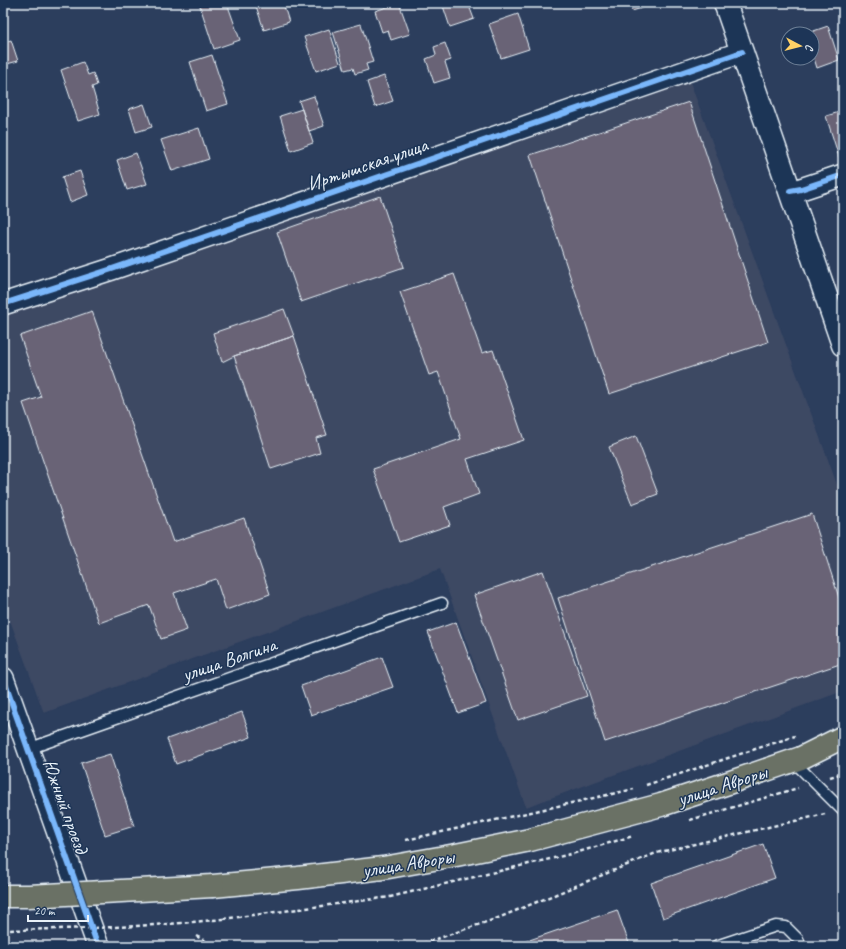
<svg xmlns="http://www.w3.org/2000/svg" width="846" height="949" font-family="Caveat,sans-serif">
<rect width="100%" height="100%" fill="#2c3e5d"/>
<filter id="ink" filterUnits="userSpaceOnUse"><feTurbulence type="fractalNoise" baseFrequency=".025" numOctaves="2"/><feDisplacementMap in="SourceGraphic" scale="8" xChannelSelector="R" yChannelSelector="G"/><feConvolveMatrix kernelMatrix="1 2 1 2 8 2 1 2 1" color-interpolation-filters="sRGB"/></filter>
<g filter="url(#ink)">
<path fill="#3e4964" d="M682,60L843,501V691L526,807L440,569L44,713L3,601V309Z"/>
<path fill="#696476" stroke="#e8f1f8" d="M199,3H227L240,40L214,49Z
M255,3H283L289,22L264,30Z
M399,3L410,34L391,40L388,30L382,32L375,11Z
M442,3H468L474,19L450,27Z
M630,3H659L632,11Z
M518,14L529,49L501,58L489,24Z
M361,24L373,62L366,64L368,70L355,74L353,68L345,70L333,32Z
M828,26L839,60L817,68L814,58L807,61L806,58H812V34H805Z
M329,29L340,63L316,71L304,37Z
M11,40L18,61L3,65V43Z
M445,43L451,60L445,62L450,78L434,83L426,59L436,55L434,47Z
M212,55L228,104L206,111L190,62Z
M83,62L88,75L93,73L97,85L92,87L100,114L78,121L61,70Z
M384,76L393,101L375,107L367,82Z
M314,96L324,126L309,131L299,101Z
M689,102L768,342L609,394L530,155Z
M144,104L152,127L136,132L129,109Z
M302,109L313,143L291,151L280,116Z
M843,111V156L839,157L826,116Z
M199,128L209,159L172,171L161,140Z
M136,153L147,184L127,190L117,160Z
M80,171L88,195L70,202L62,177Z
M380,196L404,267L301,302L277,232Z
M454,274L482,353L493,350L524,440L467,459L479,494L444,507L450,525L399,542L373,469L461,439L438,372L429,375L400,292Z
M284,309L294,336L234,356L222,362L213,333Z
M92,311L173,542L244,518L270,594L226,610L216,579L174,593L187,630L161,639L149,605L99,623L23,403L41,397L20,336Z
M294,336L327,435L316,438L320,453L271,469L234,356Z
M636,436L658,494L632,504L609,447Z
M812,514L843,610V663L605,742L558,598Z
M543,571L587,696L518,720L474,595Z
M456,622L486,703L458,713L428,632Z
M382,657L393,687L311,715L301,686Z
M242,712L251,737L176,764L167,739Z
M110,754L134,826L105,835L81,763Z
M763,844L775,878L663,918L651,883Z
M617,910L630,946H512Z"/>
<g fill="none" stroke-linecap="round" stroke-linejoin="round">
<defs>
<path id="service" d="M28,749L442,603
M793,761L843,811
M716,946L776,926L786,927L798,939L801,946"/>
<path id="minor" d="M790,191L801,189L843,175
M3,304L112,269L742,52
M3,678L98,946"/>
<path id="secondary" d="M725,3L843,345"/>
<path id="primary" d="M213,886L298,878L383,868L456,855L530,840L661,805L725,784L801,758L843,737"/>
</defs>
<use href="#service" stroke="#e8f1f8" stroke-width="13"/>
<use href="#minor" stroke="#e8f1f8" stroke-width="24"/>
<use href="#secondary" stroke="#e8f1f8" stroke-width="25"/>
<use href="#primary" stroke="#e8f1f8" stroke-width="25"/>
<path stroke="#e8f1f8" stroke-width="2.5" stroke-dasharray="4 3" stroke-linecap="butt" d="M830,777L843,773
M646,785L795,736
M690,820L798,788
M406,840L634,789
M223,919L390,897L575,853L633,836
M196,936L215,946
M416,946L498,918L656,853L825,814"/>
<use href="#service" stroke="#1d3557" stroke-width="10"/>
<use href="#minor" stroke="#1d3557" stroke-width="21"/>
<use href="#secondary" stroke="#1d3557" stroke-width="22"/>
<use href="#primary" stroke="#6b7165" stroke-width="22"/>
<defs>
<path id="primary-bridge" d="M3,896H29L213,886"/>
</defs>
<use href="#primary-bridge" stroke="#e8f1f8" stroke-width="25" stroke-linecap="butt"/>
<path stroke="#e8f1f8" stroke-width="2.5" stroke-dasharray="4 3" stroke-linecap="butt" d="M3,930C77,929 150,927 223,919"/>
<use href="#primary-bridge" stroke="#6b7165" stroke-width="22"/>
<defs>
<path id="cycleway" d="M790,191L801,189L843,175
M3,304L112,269L742,52
M3,678L98,946"/>
</defs>
<use href="#cycleway" stroke="#1d3557" stroke-width="8"/>
<use href="#cycleway" stroke="#7ab7fb" stroke-width="6"/>
</g>
</g>
<g text-anchor="middle" stroke-width="3" stroke-linejoin="round" paint-order="stroke">
<g font-size="20" fill="#e8f1f8" stroke="#1d3557">
<text transform="translate(367 164) rotate(-19)" y="7">Иртышская улица</text>
<text transform="translate(229 659) rotate(-19)" y="7">улица Волгина</text>
<text transform="translate(722 785) rotate(-18)" y="7">улица Авроры</text>
<text transform="translate(66 806) rotate(70)" y="7">Южный проезд</text>
<text transform="translate(408 863) rotate(-9)" y="7">улица Авроры</text>
</g>
</g>
<rect width="846" height="949" fill="none" stroke="#1d3557" stroke-width="16"/>
<rect x="8" y="8" width="830" height="933" fill="none" stroke="#e8f1f8" stroke-width="1.5" filter="url(#ink)"/>
<g transform="translate(800 46) rotate(97)"><circle r="19" fill="#1d3557" stroke="#6e8097"/>
<path d="M0-3L7 15L0 10L-7 15Z" fill="#ffd166"/>
<text y="-6" font-size="11" font-weight="bold" text-anchor="middle" fill="#e8f1f8">С</text>
</g>
<path d="M28 915v6h60v-6" fill="none" stroke="#e8f1f8" stroke-width="2"/>
<text x="34" y="915" font-size="12" fill="#e8f1f8" stroke="#1d3557" stroke-width="3" paint-order="stroke">20 m</text>
</svg>
